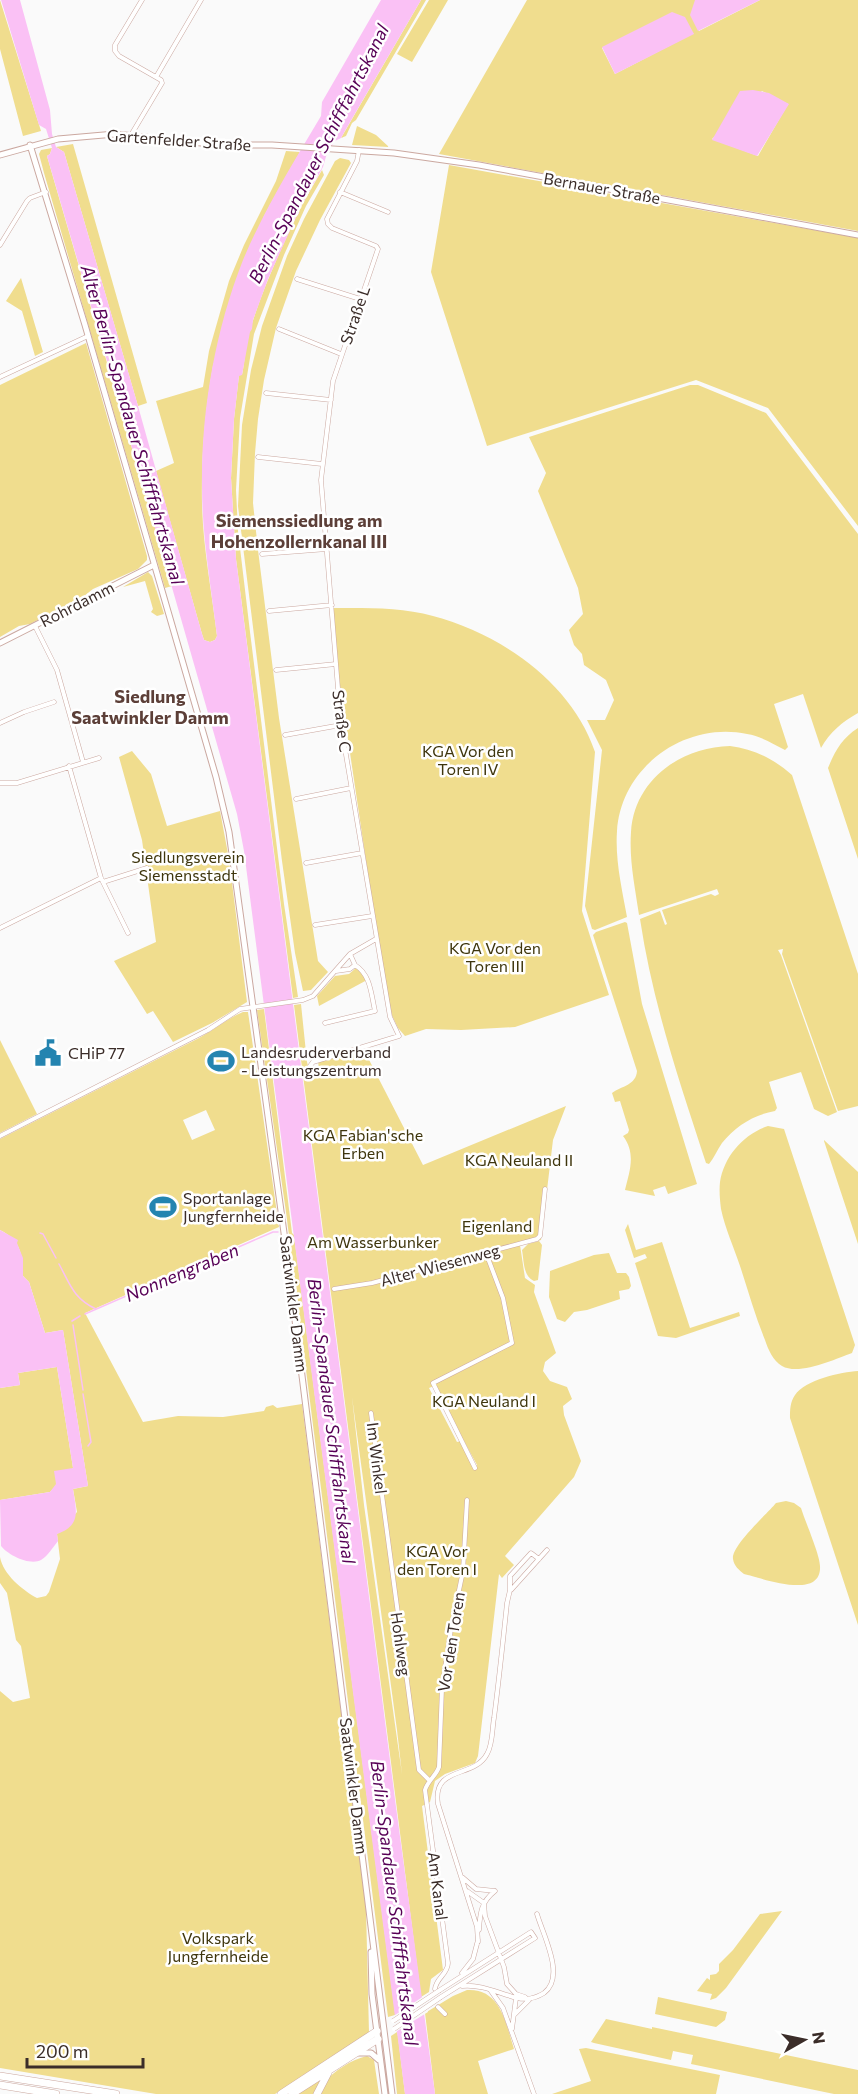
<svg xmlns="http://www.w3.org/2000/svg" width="858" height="2094" font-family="Commissioner,sans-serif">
<rect width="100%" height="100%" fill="#fafafa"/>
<path fill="#f0dd8e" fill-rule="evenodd" d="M0,0L41,131L23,136L0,49Z
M421,0H426L356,120L352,123L346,136L341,138Z
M429,0H448L412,62L397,54Z
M527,0H695L699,31L760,0H858V231L439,154ZM694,33L615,74L602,48ZM762,91L788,104L758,156L712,139Z
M357,126L376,135L389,147L352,145Z
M73,144L147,403L138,406L64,152L56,147Z
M52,148L50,154L47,156L53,177L172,586L165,588L44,173L39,154L41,150Z
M286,151L300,152L264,216L213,366C205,411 201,458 202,504C203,548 212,593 217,636L215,640L210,642L204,640L202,634L156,471L174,463L156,401L203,387L209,351L229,281L244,245L276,181Z
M340,158L349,160L351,163L320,220L296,271L284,305L276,328L264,380L258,419L255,453L253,503L258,550L279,718L318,961L328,972L311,990L303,991L295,953L282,861L238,506L242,425L251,370L262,326L287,256L304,219L335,161Z
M449,165L858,238V526L768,408L696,380L487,446L431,272Z
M322,170L324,175L306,206L284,255L254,334L240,418L236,490L238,531L250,632L284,904L298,997L293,998L236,559L231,478L234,419L239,375H242C245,361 245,347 249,333C261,293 278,255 296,217L299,213V210Z
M21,278L43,352L35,356L22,311L6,301Z
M86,343L147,556V560L138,569L93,589L84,596L30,624L19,626L0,637V385Z
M690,385H698L766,413L858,534V713C842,722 830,732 821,748L803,694L774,704L788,747L785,750C772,743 760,736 747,734C685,721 621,767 617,831C615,860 622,889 627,917L595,930L592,929L585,906L602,750L587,720H605L614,700L606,680L584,665L582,654L574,645L569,630L583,614L578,588L538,491L546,473L529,437Z
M148,572L152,576L164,614L157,616L151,612L153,609L145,581L123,587Z
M333,608C366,608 401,607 433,616C501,634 572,683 595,752L582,911L609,995L515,1027L461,1030L426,1029L405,1036L398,1028L390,1011L378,942L337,665Z
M858,728V859L828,768C835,751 842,738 858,728Z
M730,746C754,749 774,759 792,775L858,974V1106L838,1111L782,954L783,949L778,950L781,955L837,1112L828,1116L814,1109L801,1072L769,1082L777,1108L775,1111C753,1115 736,1126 722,1143C717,1150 714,1158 709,1164L706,1163C679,1080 653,1005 640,919L660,911L665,925L667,924L662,910L711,894L715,896L719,894L717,889L639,915C635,887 629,860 631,832C634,780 681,747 730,746Z
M132,751L151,774L167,826L220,811L229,859L247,1002L212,1023L173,1042L153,1011L147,1014L114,961L156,942L142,840L119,757Z
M625,922L627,923L642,1004L697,1184L668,1194L665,1186L653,1190L655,1196L625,1190C630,1170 636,1153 623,1136L628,1133L629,1130L620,1101L615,1102L612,1093C622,1086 636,1085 637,1071L593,935L596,932Z
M356,968L361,971L367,980L319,1006L317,996L335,976L349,974Z
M301,1004L307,1062L310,1074H320L318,1062L364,1050L423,1165L566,1106L553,1140L541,1240L520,1245L525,1278L535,1285L534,1292L556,1353L545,1362L543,1371L550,1381L567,1387L572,1399L563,1406L564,1415L581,1461L574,1477L505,1556L514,1565L502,1578L499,1574L478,1756L475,1763L445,1774L435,1781L430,1802L422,1806L443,1970L431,1979L429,1992L421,1997L294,1005ZM434,1386L477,1465L476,1466L461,1441L457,1442L429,1388ZM352,1397L397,1730L402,1774L364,1505Z
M264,1009L292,1233L294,1235L395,2012L405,2094H397L391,2036L397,2032L395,2015L388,2017L286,1212L257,1010Z
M243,1012H248L279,1227L85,1313L143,1422L178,1416L223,1417L264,1411L266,1407L273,1405L277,1408L302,1404L366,1909L369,2033L275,2094H156L0,2068V1691L13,1702L30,1698L21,1646L16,1640L7,1593L0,1583V1557C3,1574 22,1590 37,1598L46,1596L49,1592L60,1559L57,1534L77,1512L73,1489L88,1486L63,1330L45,1333L29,1282L23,1276C21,1254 23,1242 0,1230V1139L199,1038C214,1030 228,1018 243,1012ZM206,1110L215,1130L192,1140L183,1120Z
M0,1040L37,1114L0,1133Z
M768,1126L784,1129L855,1345L852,1353C835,1359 799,1376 782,1366C773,1361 768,1349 765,1340C755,1316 748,1290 740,1266C734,1248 725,1228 721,1209C720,1201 719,1191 720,1182C724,1156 744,1134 768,1126Z
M824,1140L858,1172V1244L824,1141Z
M628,1224L636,1250L662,1242L690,1328L739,1312L740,1316L676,1338L658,1336L635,1263L647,1258L645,1254L634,1258L625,1230Z
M539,1241L542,1245L538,1280L534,1281C523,1276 524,1261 522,1250L528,1244Z
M609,1253L617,1273H626L629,1277L631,1286L629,1289L619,1291L620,1299L587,1310L574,1312L565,1322L557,1319L549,1297L550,1271L594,1255Z
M57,1367L73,1468L50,1492L0,1500V1388L20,1385L18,1373Z
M858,1371V1625L790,1418C790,1410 790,1402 795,1395C805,1380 841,1372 858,1371Z
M786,1501L794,1503L801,1508C805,1521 820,1555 820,1566C822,1601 762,1578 744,1574C739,1570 734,1566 733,1559C731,1546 767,1514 776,1503Z
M782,1911L726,1988L716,1998L710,2000L712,1994L697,1991L707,1978L710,1980V1975L716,1974L719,1971V1964L733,1950L760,1914Z
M467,1990C501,1988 506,2024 514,2049L478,2061L488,2094H435L425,2013L453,1996Z
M658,1997L727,2012L725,2020L716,2027L655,2014Z
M606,2019L652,2029V2027L858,2070V2094H834L691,2064L693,2055L673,2051L671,2060L594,2043L591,2042Z
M586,2048L720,2075L716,2094H552L591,2081L579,2049Z
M367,2056L374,2060L379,2094H296L319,2079L324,2083C335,2070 351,2060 367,2056Z"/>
<path fill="#fac1f5" d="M1,0H20L50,110L52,134L56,147L64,152L138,406L202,634L204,640L210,642L215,640L217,636C211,587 202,537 202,487C201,411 215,331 243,260C264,210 293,163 321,116L322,102L381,0H421L346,129L341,138L335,141L327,153L323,167L299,210V213L296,217L268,279L253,320L252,329L250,332L242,375L239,376L234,419L231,478L236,559L396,1807L435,2094H405L244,851L237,814L103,347H99L102,344L47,156L50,154L52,148L46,129L39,125Z
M695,0H760L698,31L690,15Z
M672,12L685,17L694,34L615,74L602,47Z
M753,90L769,93L789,104L757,156L712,140L740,91Z
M0,1230L18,1240L17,1243L23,1258V1276L29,1282L45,1333L63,1330L88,1486L73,1489C76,1510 82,1525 57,1534L58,1541C53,1547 48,1556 41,1560C30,1566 8,1555 1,1546L0,1500L50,1492L56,1484L54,1471L73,1468L57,1367L18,1373L20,1385L0,1388Z"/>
<path fill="#fafafa" d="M424,1996L428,2012L394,2033L392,2017Z"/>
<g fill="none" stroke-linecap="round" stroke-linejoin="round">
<path stroke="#fac1f5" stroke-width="1.5" d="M40,1233L43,1234L56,1258
M59,1264C70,1284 73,1298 96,1309
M85,1314L273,1232H278
M72,1321L80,1316
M73,1325L83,1390
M83,1394L91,1442L88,1446"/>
<defs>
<path id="street" d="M156,77L201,0
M131,135L162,83L161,80L119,56L115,51V45L142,0
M340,192L388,212
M0,245L27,201L30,198L46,192
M297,279L360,299
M279,329L341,354
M0,377L88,336
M266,393L331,400
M258,457L322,464
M307,520L325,519
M262,554L327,549
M269,611L332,605
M35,626L57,670L83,762
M276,670L336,664
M0,723L24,712L54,702
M285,735L341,725
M69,766L101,878L128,933
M0,783H17L99,758
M296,799L351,788
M306,863L362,853
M103,882L147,868
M315,925L372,916
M0,928L101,878
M350,954L355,965
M336,971L350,969L355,965
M325,1023L375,1011C371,994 371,975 355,965
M310,1066L313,1062L399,1036L390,1017L341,725L321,480L333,381L378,249L376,246L332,228L328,224L327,219L357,161L359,150
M0,1136L208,1030L240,1009L303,1000L313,996L350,954L376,939
M334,1289L372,1283L537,1239L540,1236L545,1189
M371,1413L419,1770L429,1780
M475,1468L433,1383L512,1343L503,1298L486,1253
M511,1590L547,1550
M462,1877L476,1889L495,1891
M467,1891L484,1903
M484,1903L485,1916L504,1967L507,1984L516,1994L525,1997
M479,1930C480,1913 481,1902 495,1891
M478,1942L477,1927L438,1804C432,1765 474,1779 487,1754C493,1744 492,1729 494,1718C499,1680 503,1641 507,1603L510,1590V1576L531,1553L539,1559
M462,1973L473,1959L478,1940
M462,1986C481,1984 498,1993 517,1998C526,2000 536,1998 544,1993C566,1977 543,1935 537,1914
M435,1989C436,1978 448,1974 448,1963L425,1790C428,1780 436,1776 439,1767L442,1688L451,1629L463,1571L467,1500
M440,1990L531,1932L535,1938L441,1997
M491,1991L503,2008L534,2094
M438,2007L445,2014
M515,2014L529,2000
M512,2029L516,1998"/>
<path id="secondary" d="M30,145L85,325L216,777L229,832L285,1240L392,2094
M0,155L58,139L115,134L220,145H272L394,153L479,165L858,235
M0,643L154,565
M371,1952L372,1994L385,2094
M359,2053H371L379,2060"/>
<path id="highway" d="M0,2076L116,2094
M0,2085L56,2094
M281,2094L377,2031
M292,2094L378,2039
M317,2094L328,2073"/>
</defs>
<use href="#street" stroke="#cba8a0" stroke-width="5"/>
<use href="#secondary" stroke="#cba8a0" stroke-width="7"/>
<use href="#highway" stroke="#cba8a0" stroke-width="8"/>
<use href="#street" stroke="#fff" stroke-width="4"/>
<use href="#secondary" stroke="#fff" stroke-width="5"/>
<use href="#highway" stroke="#fff" stroke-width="7"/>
<defs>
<path id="street-bridge" d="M393,2021L440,1990
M394,2029L441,1997"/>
</defs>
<use href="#street-bridge" stroke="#cba8a0" stroke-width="5" stroke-linecap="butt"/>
<use href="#street-bridge" stroke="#fff" stroke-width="4"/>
</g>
<defs>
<symbol id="civic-bare" viewBox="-9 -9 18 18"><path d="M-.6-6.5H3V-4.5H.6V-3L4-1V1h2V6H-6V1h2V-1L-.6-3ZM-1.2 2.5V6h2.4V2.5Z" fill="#2484b0" stroke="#fff" stroke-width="2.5" paint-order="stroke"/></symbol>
<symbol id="stadium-bare" viewBox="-9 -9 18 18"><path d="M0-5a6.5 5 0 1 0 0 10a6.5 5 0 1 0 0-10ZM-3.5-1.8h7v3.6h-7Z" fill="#2484b0" stroke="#fff" stroke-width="2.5" paint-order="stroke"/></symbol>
</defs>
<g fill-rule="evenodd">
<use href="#civic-bare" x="29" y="1034" width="38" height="38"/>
<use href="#stadium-bare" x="202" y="1042" width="38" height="38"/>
<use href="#stadium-bare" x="144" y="1188" width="38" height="38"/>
</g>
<g text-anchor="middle" stroke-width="5" stroke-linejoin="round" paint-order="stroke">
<g font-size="16" fill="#3b2d29" stroke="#fff">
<text transform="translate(179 140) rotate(4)" y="6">Gartenfelder Straße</text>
<text transform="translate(602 188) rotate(10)" y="6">Bernauer Straße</text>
<text transform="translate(355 315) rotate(-71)" y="6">Straße L</text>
<text transform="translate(77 604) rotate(-27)" y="6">Rohrdamm</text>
<text transform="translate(342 721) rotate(83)" y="6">Straße C</text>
<text transform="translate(440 1265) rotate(-15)" y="6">Alter Wiesenweg</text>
<text transform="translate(294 1304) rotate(83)" y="6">Saatwinkler Damm</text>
<text transform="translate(377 1458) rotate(83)" y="6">Im Winkel</text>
<text transform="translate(451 1642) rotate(-81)" y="6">Vor den Toren</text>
<text transform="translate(401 1644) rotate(82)" y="6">Hohlweg</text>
<text transform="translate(354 1786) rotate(83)" y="6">Saatwinkler Damm</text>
<text transform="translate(438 1886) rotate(83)" y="6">Am Kanal</text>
</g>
<g font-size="16" fill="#3f360d" stroke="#fff">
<text x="468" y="757">KGA Vor den<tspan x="468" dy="18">Toren IV</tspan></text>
<text x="188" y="863">Siedlungsverein<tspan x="188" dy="18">Siemensstadt</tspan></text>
<text x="495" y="954">KGA Vor den<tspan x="495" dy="18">Toren III</tspan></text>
<text x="363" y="1141">KGA Fabian'sche<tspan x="363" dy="18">Erben</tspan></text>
<text x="519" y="1166">KGA Neuland II</text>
<text x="497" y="1232">Eigenland</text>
<text x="373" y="1248">Am Wasserbunker</text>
<text x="484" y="1407">KGA Neuland I</text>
<text x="437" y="1557">KGA Vor<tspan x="437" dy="18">den Toren I</tspan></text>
<text x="218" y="1944">Volkspark<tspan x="218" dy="18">Jungfernheide</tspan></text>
</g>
<g font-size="16" fill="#3b2d29" stroke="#fff" text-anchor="start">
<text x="241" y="1058">Landesruderverband<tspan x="241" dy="18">- Leistungszentrum</tspan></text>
<text x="68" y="1059">CHiP 77</text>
<text x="183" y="1204">Sportanlage<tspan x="183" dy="18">Jungfernheide</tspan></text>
</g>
<g font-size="18" font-style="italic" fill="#570056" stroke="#fff">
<text transform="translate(319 154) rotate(-63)" y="6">Berlin-Spandauer Schifffahrtskanal</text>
<text transform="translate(132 425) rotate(74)" y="6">Alter Berlin-Spandauer Schifffahrtskanal</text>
<text transform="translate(182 1273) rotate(-23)" y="6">Nonnengraben</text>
<text transform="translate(331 1421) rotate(83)" y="6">Berlin-Spandauer Schifffahrtskanal</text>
<text transform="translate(394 1903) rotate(83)" y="6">Berlin-Spandauer Schifffahrtskanal</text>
</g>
<g font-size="18" font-weight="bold" fill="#5c3f38" stroke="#fff">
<text x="299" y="527">Siemenssiedlung am<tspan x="299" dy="21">Hohenzollernkanal III</tspan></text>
<text x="150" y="703">Siedlung<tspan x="150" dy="21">Saatwinkler Damm</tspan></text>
</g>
</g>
<g transform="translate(804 2040) rotate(81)" stroke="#ffffff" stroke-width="4.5" paint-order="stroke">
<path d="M0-4.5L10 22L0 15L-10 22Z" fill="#3b2d29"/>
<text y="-9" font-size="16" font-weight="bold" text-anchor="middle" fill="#3b2d29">N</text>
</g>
<path d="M27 2058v9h116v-9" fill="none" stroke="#3b2d29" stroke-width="3"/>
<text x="36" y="2058" font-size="18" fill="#3b2d29" stroke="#ffffff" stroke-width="4.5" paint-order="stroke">200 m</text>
</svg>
